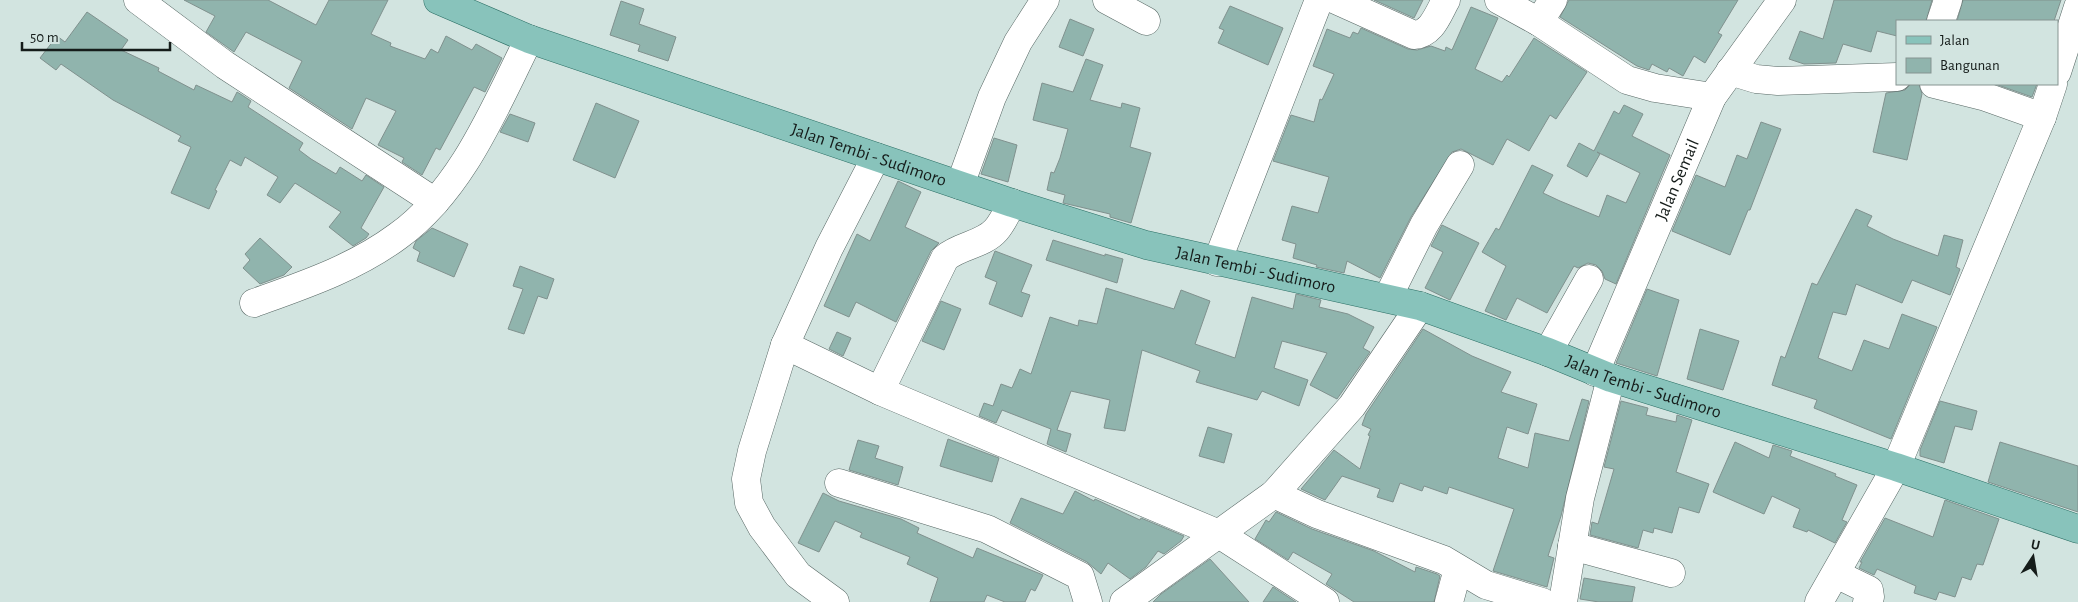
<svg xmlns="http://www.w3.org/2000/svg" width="2078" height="602" font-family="'Alegreya Sans',sans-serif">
<rect width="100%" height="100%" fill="#d2e4e0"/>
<path fill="#90b4ad" stroke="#80918e" d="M184,0H268L316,25L329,0H388L371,34L391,43L390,46L425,59L431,49L438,53L446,36L472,50L476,44L502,58L485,92L474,87L440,150L436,148L422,175L402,162L404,158L378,145L396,111L366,98L352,129L289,88L302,61L246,32L234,52L206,32L215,16Z
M1374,0H1423L1414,18Z
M1569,0H1738L1718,33L1722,35L1705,63L1694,56L1683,76L1669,68L1667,72L1652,64L1649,70L1637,66L1560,17Z
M1834,0H1932L1926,21H1897V36L1877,31L1871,52L1843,44L1836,63L1804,64L1789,59L1800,31L1823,39Z
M1963,0H2061L2054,21H1957Z
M621,1L644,9L639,24L676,37L668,61L638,51L640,45L610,35Z
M1230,6L1283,28L1268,65L1218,43L1224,30L1219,28Z
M1471,7L1498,18L1475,69L1502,82L1507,75L1509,77L1534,38L1587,72L1556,119L1550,115L1529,151L1507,139L1493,165L1461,149L1452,152L1411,217L1380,278L1347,261L1344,273L1316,267L1317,265L1293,258L1296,244L1282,240L1292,206L1318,213L1329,177L1273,161L1291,115L1314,122L1320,99L1322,100L1334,74L1313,66L1327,29L1350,38L1353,32L1358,34L1361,28L1408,49L1417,50L1431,46L1445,51L1446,47L1452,50Z
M87,12L128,40L121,50L159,68L158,71L194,90L196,85L232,102L237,92L242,95L251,101L248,107L303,143L299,150L311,159L336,174L340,167L362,181L366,175L384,187L361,228L369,234L366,238L353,246L329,227L341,212L295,183L280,203L267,195L278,177L245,157L241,166L230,160L215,190L217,191L209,209L171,193L191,147L178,141L181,136L113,100L61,64L56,70L40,58L57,36L65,42Z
M1070,19L1094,29L1083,56L1059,47Z
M1086,59L1103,65L1090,100L1121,108L1122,103L1140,108L1130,147L1151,153L1131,223L1110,217V214L1063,203L1065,195L1047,190L1051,172L1054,173L1060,158L1068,129L1033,120L1042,83L1073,92Z
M1911,84H1919L1922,94L1907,160L1873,152L1886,93L1905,90Z
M1995,84H2037L2032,97Z
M596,103L639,121L615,178L573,160Z
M1624,105L1643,114L1632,136L1670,155L1616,284L1605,279L1602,271L1596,265L1588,263L1578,268L1574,266L1547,313L1517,298L1506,320L1485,311L1506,266L1482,252L1496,228L1499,230L1532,165L1553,175L1543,193L1560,201L1599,217L1607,195L1626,203L1640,173L1597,152L1600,154L1587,177L1567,166L1579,143L1594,151L1614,111L1619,114Z
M510,114L535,123L528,142L500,132Z
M1761,122L1781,129L1750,210H1748L1730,255L1672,231L1696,175L1725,187L1737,155L1747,159Z
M994,138L1017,145L1008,182L981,174Z
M898,181L921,192L905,227L939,243L931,251L896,322L856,302L849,317L824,306L857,234L870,241Z
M1856,209L1872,216L1867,226L1893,239L1938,256L1944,235L1963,240L1956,267L1960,269L1950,295L1912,280L1902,303L1856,284L1846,315L1833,312L1818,358L1852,371L1864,340L1889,349L1902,314L1937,327L1891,439L1814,408L1817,400L1772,385L1781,356L1785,358L1812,283L1817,285Z
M1442,225L1479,243L1450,300L1425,288L1443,252L1431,246Z
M432,228L468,244L454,277L417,261L420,252L413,248L416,241Z
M260,238L292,267L284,275L260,284L243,268L250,260L245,254Z
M1053,240L1105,256V254L1123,259L1117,283L1046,260Z
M995,251L1032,265L1021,292L1030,295L1022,317L989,304L997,282L985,277Z
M520,266L554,279L547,299L538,296L524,334L508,329L523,289L513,286Z
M1106,288L1174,309L1181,290L1210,301L1195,344L1235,358L1252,297L1293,309L1296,294L1321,300L1319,307L1348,314L1374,327L1363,348L1370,352L1337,399L1310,385L1327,353L1282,341L1274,368L1308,380L1299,406L1262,391L1257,400L1196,382L1200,371L1142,350L1125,431L1104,428L1110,400L1071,391L1057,430L1071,434L1066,452L1047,444L1051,429L1002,410L996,423L979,416L984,403L993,406L1001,384L1012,388L1020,369L1031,374L1050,317L1078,326L1079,320L1097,324Z
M1647,289L1679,300L1657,376L1616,363Z
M941,301L961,309L944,350L922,341Z
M1423,329L1472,356L1511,372L1501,392L1537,404L1528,434L1507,427L1498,458L1528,468L1535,433L1569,441L1582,399L1589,401L1561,516L1548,556L1554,558L1547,587L1493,571L1514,509L1449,487L1447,494L1424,486L1422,491L1400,483L1393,502L1377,497L1380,489L1342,476L1325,500L1301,489L1334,450L1360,469L1370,436L1368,435L1371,429L1362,425L1366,414Z
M1700,329L1739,341L1723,390L1687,379Z
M837,332L851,338L843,356L829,349Z
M1621,401L1648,408L1646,415L1676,422L1677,415L1692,420L1676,472L1709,484L1699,513L1679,507L1672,533L1654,528L1653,533L1643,530L1638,548L1590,535L1592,522L1598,524L1614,469L1604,467Z
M1940,401L1977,411L1972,430L1955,426L1944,463L1920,456V450Z
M1208,427L1232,434L1224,463L1199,456Z
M948,439L999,458L992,482L940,466Z
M858,440L879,446L875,458L903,467L898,485L849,470Z
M1735,442L1769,458L1773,445L1792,451L1790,456L1836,474L1835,476L1857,485L1842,520L1847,522L1835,543L1808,530L1807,532L1793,527L1800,509L1772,496L1764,514L1713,492Z
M2000,442L2078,466V512L1988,482Z
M1075,491L1094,501L1095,499L1140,520L1141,518L1184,536L1181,541L1164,554L1158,551L1146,567L1130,579L1108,563L1101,574L1087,562L1010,523L1021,498L1063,514Z
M823,493L839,501L901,519L919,528L917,533L973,558L977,548L1043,575L1035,591L1031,589L1025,602H1005L987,595L984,602H930L938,578L907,564L910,557L860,537L862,533L835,521L819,552L798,543Z
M1945,500L1999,519L1983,565L1977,564L1971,580L1962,577L1955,597L1939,592L1936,600L1914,593L1916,586L1877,569L1874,575L1859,568L1862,562H1860L1885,518L1933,537Z
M1276,512L1312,529L1374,551L1415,572L1416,567L1437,574L1440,576L1434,602H1354L1326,584L1332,574L1293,552L1288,560L1255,539L1266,520L1269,522Z
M1210,559L1249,602H1153L1161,594Z
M1584,578L1635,587L1632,602H1599L1580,599Z
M1273,587L1296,602H1263Z"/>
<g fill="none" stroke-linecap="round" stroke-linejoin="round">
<defs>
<g id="minor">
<path d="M138,0L225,65L435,202"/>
<path d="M1107,0L1146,21"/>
<path d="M1336,0L1414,35C1432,34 1438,14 1446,0"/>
<path d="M1499,0L1539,22L1627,80L1655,88L1712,97"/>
<path d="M1941,21L1948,0"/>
<path d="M1539,22L1553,0"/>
<path d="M1730,71L1756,79L1778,81L1897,77"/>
<path d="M2057,72L2078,7"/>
<path d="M1934,84L1986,97L2042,117"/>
<path d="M960,185L992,97L1018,42L1045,0"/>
<path d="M1217,262L1319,0"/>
<path d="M1388,297L1424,225L1460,165"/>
<path d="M254,303C304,285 355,268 398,236C462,190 495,107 529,39"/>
<path d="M785,345L880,391L1219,534L1325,602"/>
<path d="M1548,352L1589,279"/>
<path id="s1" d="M1595,372L1712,97L1782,0"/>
<path d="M880,391L945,258C960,245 983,245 996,230C1003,222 1007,212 1012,203"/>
<path d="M839,483L987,529L1080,576L1088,602"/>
<path d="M1274,494L1317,514L1444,560L1486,585L1542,602"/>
<path d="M1572,546L1671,573"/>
<path d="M1836,574L1869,590L1870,597L1867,602"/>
<path d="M835,602L798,575L762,527L749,503L746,479L752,451L785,345L829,248L876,157"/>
<path d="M1124,602L1274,494L1352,406L1420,306"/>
<path d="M1449,602L1458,569"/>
<path d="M1563,602L1580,498L1611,378"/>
<path d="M1819,602L1896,467L2042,117L2053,84"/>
</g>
<g id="major">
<path id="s2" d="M438,0L529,39L1012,203L1146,245L1420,306L1548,352L1611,378L1896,467L2078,529"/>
</g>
</defs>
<use href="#minor" stroke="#576764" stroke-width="29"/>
<use href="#major" stroke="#2c6f65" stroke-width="29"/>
<use href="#minor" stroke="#fff" stroke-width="28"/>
<use href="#major" stroke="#88c3bb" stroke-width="28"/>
</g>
<g text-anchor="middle" stroke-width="4" stroke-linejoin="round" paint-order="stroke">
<g font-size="18" fill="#151c1a" stroke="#d2e4e0">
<text dy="6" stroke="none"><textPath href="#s2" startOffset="458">Jalan Tembi - Sudimoro</textPath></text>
<text dy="6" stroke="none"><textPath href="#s1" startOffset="209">Jalan Semail</textPath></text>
<text dy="6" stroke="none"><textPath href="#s2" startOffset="862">Jalan Tembi - Sudimoro</textPath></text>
<text dy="6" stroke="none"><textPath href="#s2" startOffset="1268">Jalan Tembi - Sudimoro</textPath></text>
</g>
</g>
<rect x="1896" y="20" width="162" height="65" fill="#d2e4e0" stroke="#869491"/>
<rect x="1906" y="36" width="25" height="8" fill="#88c3bb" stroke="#869491"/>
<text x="1940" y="45" font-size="15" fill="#151c1a">Jalan</text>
<rect x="1906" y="58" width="25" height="15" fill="#90b4ad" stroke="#869491"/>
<text x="1940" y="70" font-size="15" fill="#151c1a">Bangunan</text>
<g transform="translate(2033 557) rotate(12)" stroke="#d2e4e0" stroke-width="4" paint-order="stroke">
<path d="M0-4L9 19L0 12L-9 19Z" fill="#151c1a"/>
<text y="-8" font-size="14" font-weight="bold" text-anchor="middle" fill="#151c1a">U</text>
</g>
<path d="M22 42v8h148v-8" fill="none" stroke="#151c1a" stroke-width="2.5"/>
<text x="30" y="42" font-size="15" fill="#151c1a" stroke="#d2e4e0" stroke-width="4" paint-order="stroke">50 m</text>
</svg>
